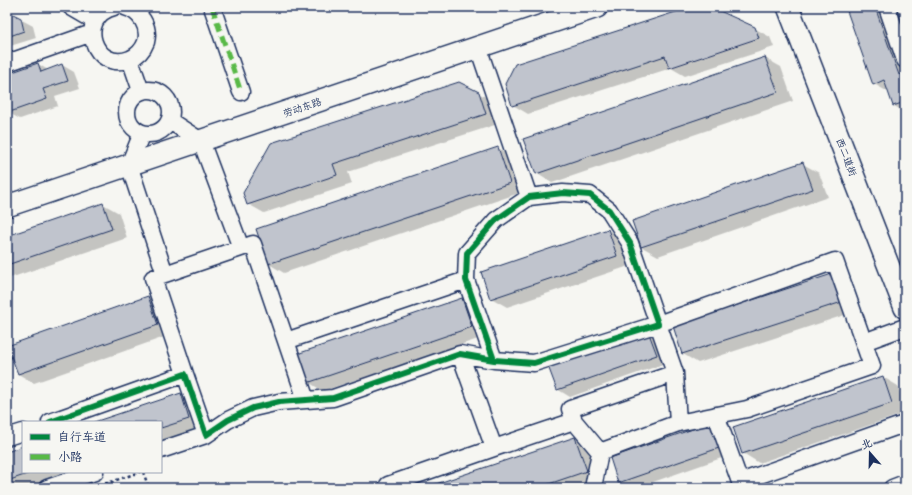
<svg xmlns="http://www.w3.org/2000/svg" width="912" height="495" font-family="Pangolin,'LXGW WenKai TC',sans-serif">
<rect width="100%" height="100%" fill="#f6f6f2"/>
<filter id="ink" filterUnits="userSpaceOnUse"><feTurbulence type="fractalNoise" baseFrequency=".025" numOctaves="2"/><feDisplacementMap in="SourceGraphic" scale="8" xChannelSelector="R" yChannelSelector="G"/><feConvolveMatrix kernelMatrix="1 2 1 2 8 2 1 2 1" color-interpolation-filters="sRGB"/></filter>
<g filter="url(#ink)">
<path fill="#0003" d="M694,7H709L754,28L770,37L774,47L685,76L671,68L528,114L513,105Z
M860,7H901L889,11L905,58V112L894,106L890,93L874,84Z
M7,12L33,26L36,38L7,47Z
M765,58L781,67L793,101L552,183L536,173L525,139Z
M38,64L48,70L62,65L74,72L80,88L55,96L58,106L20,119L7,112V75Z
M478,93L495,102L501,123L348,172L352,184L264,213L248,204Z
M498,148L513,157L525,191L284,273L269,264Z
M803,164L819,173L828,197L658,256L642,247L634,222Z
M103,204L119,213L127,238L7,279V237Z
M608,230L624,240L632,265L507,307L491,298Z
M848,284L857,311L698,363L683,354L674,327Z
M148,297L164,306L173,334L34,383L18,374Z
M462,299L478,308L487,336L323,391L308,382L298,354Z
M648,332L661,339L669,362L570,397L557,389Z
M883,377L898,386L905,406V413L759,463L743,453Z
M180,394L196,403L205,428L161,442V422H97Z
M710,425L722,432L730,455L636,488H629L619,483Z
M575,438L591,447L602,480L578,488H427Z
M23,447V472H74L27,488H19L7,481V453Z"/>
<path fill="#c0c4cd" stroke="#1b2f5e" d="M691,7H711L755,27L759,38L669,68L665,56L512,106L505,84L515,64Z
M857,7H875L899,75L905,73V102L893,106L884,80L873,85L847,11Z
M7,11L21,18L24,31L7,37Z
M765,57L778,92L536,174L523,139Z
M38,63L41,72L62,64L68,81L43,89L47,99L7,113V74Z
M459,82L479,92L486,114L333,164L337,175L247,205L243,193L271,143Z
M498,147L510,183L268,264L256,229Z
M803,162L813,189L641,247L632,221Z
M103,203L112,229L7,265V236Z
M608,229L617,256L490,299L481,272Z
M832,274L842,302L682,354L673,326Z
M148,296L158,325L18,374L7,346Z
M462,298L472,327L307,383L297,354Z
M648,331L657,355L557,390L548,366Z
M883,376L892,403L742,454L733,427Z
M181,393L189,419L161,428V422H94Z
M710,423L719,448L618,483L610,458Z
M575,437L587,471L537,488H424Z
M23,446V472H33L7,481V452Z"/>
<g fill="none" stroke-linecap="round" stroke-linejoin="round">
<defs>
<path id="minor" d="M71,7L95,21
M114,7C75,17 94,73 130,59C137,56 143,50 146,42C150,26 140,11 125,7
M212,7L241,92
M887,7L905,60
M478,47L529,197
M130,59L141,91
M7,63L92,33
M127 112a22 22 0 1 1 44 0a22 22 0 1 1-44 0Z
M170,121L201,141L241,248L253,244L286,341
M142,133L129,165L165,274L153,278L185,374
M835,261L872,366L747,409L678,423L675,373L658,324Z
M165,274L241,248
M864,342L905,327
M460,354L494,448L574,421L570,409L675,373
M306,400L286,341L466,280
M716,415L740,482L748,488
M574,421L600,452L678,423
M50,422L185,374L206,435L228,420L253,408L279,402L333,398L460,354L494,360L534,363L658,324L630,243L609,210L590,195L563,193L529,197L496,220L467,253L466,280L494,360
M7,437L23,432
M161,450L206,435
M740,482L904,424L905,429
M47,488L95,472
M389,488L388,485L494,448
M593,488L600,452
M892,488L905,483"/>
<path id="major" d="M788,7L905,308
M7,206L597,7"/>
</defs>
<use href="#minor" stroke="#1b2f5e" stroke-width="19"/>
<use href="#major" stroke="#1b2f5e" stroke-width="24"/>
<path stroke="#1b2f5e" stroke-width="2.5" stroke-dasharray="3 3" stroke-linecap="butt" d="M143,472L149,488
M105,484L140,472"/>
<use href="#minor" stroke="#f6f6f2" stroke-width="16"/>
<use href="#major" stroke="#f6f6f2" stroke-width="21"/>
<path stroke="#58b947" stroke-width="5" stroke-dasharray="10 5" stroke-linecap="butt" d="M212,7L241,92"/>
<defs>
<path id="cycleway" d="M50,422L185,374L206,435L228,420L253,408L279,402L333,398L460,354L494,360L534,363L658,324L630,243L609,210L590,195L563,193L529,197L496,220L467,253L466,280L494,360"/>
</defs>
<use href="#cycleway" stroke="#f6f6f2" stroke-width="8"/>
<use href="#cycleway" stroke="#00873e" stroke-width="6"/>
</g>
</g>
<g text-anchor="middle" stroke-width="3" stroke-linejoin="round" paint-order="stroke">
<g font-size="10" fill="#1b2f5e" stroke="#f6f6f2">
<text transform="translate(302 107) rotate(-19)" y="4">劳动东路</text>
<text transform="translate(847 157) rotate(69)" y="4">西二道街</text>
</g>
</g>
<rect width="912" height="495" fill="none" stroke="#f6f6f2" stroke-width="24"/>
<rect x="12" y="12" width="888" height="471" fill="none" stroke="#1b2f5e" stroke-width="1.5" filter="url(#ink)"/>
<rect x="22" y="421" width="140" height="52" fill="#f6f6f2" stroke="#9ea6b7"/>
<rect x="30" y="434" width="20" height="6" fill="#00873e" stroke="#9ea6b7"/>
<text x="58" y="441" font-size="12" fill="#1b2f5e">自行车道</text>
<rect x="30" y="454" width="20" height="6" fill="#58b947" stroke="#9ea6b7"/>
<text x="58" y="461" font-size="12" fill="#1b2f5e">小路</text>
<g transform="translate(870 453) rotate(340)" stroke="#f6f6f2" stroke-width="3" paint-order="stroke">
<path d="M0-3L7 15L0 10L-7 15Z" fill="#1b2f5e"/>
<text y="-6" font-size="11" font-weight="bold" text-anchor="middle" fill="#1b2f5e">北</text>
</g>
</svg>
